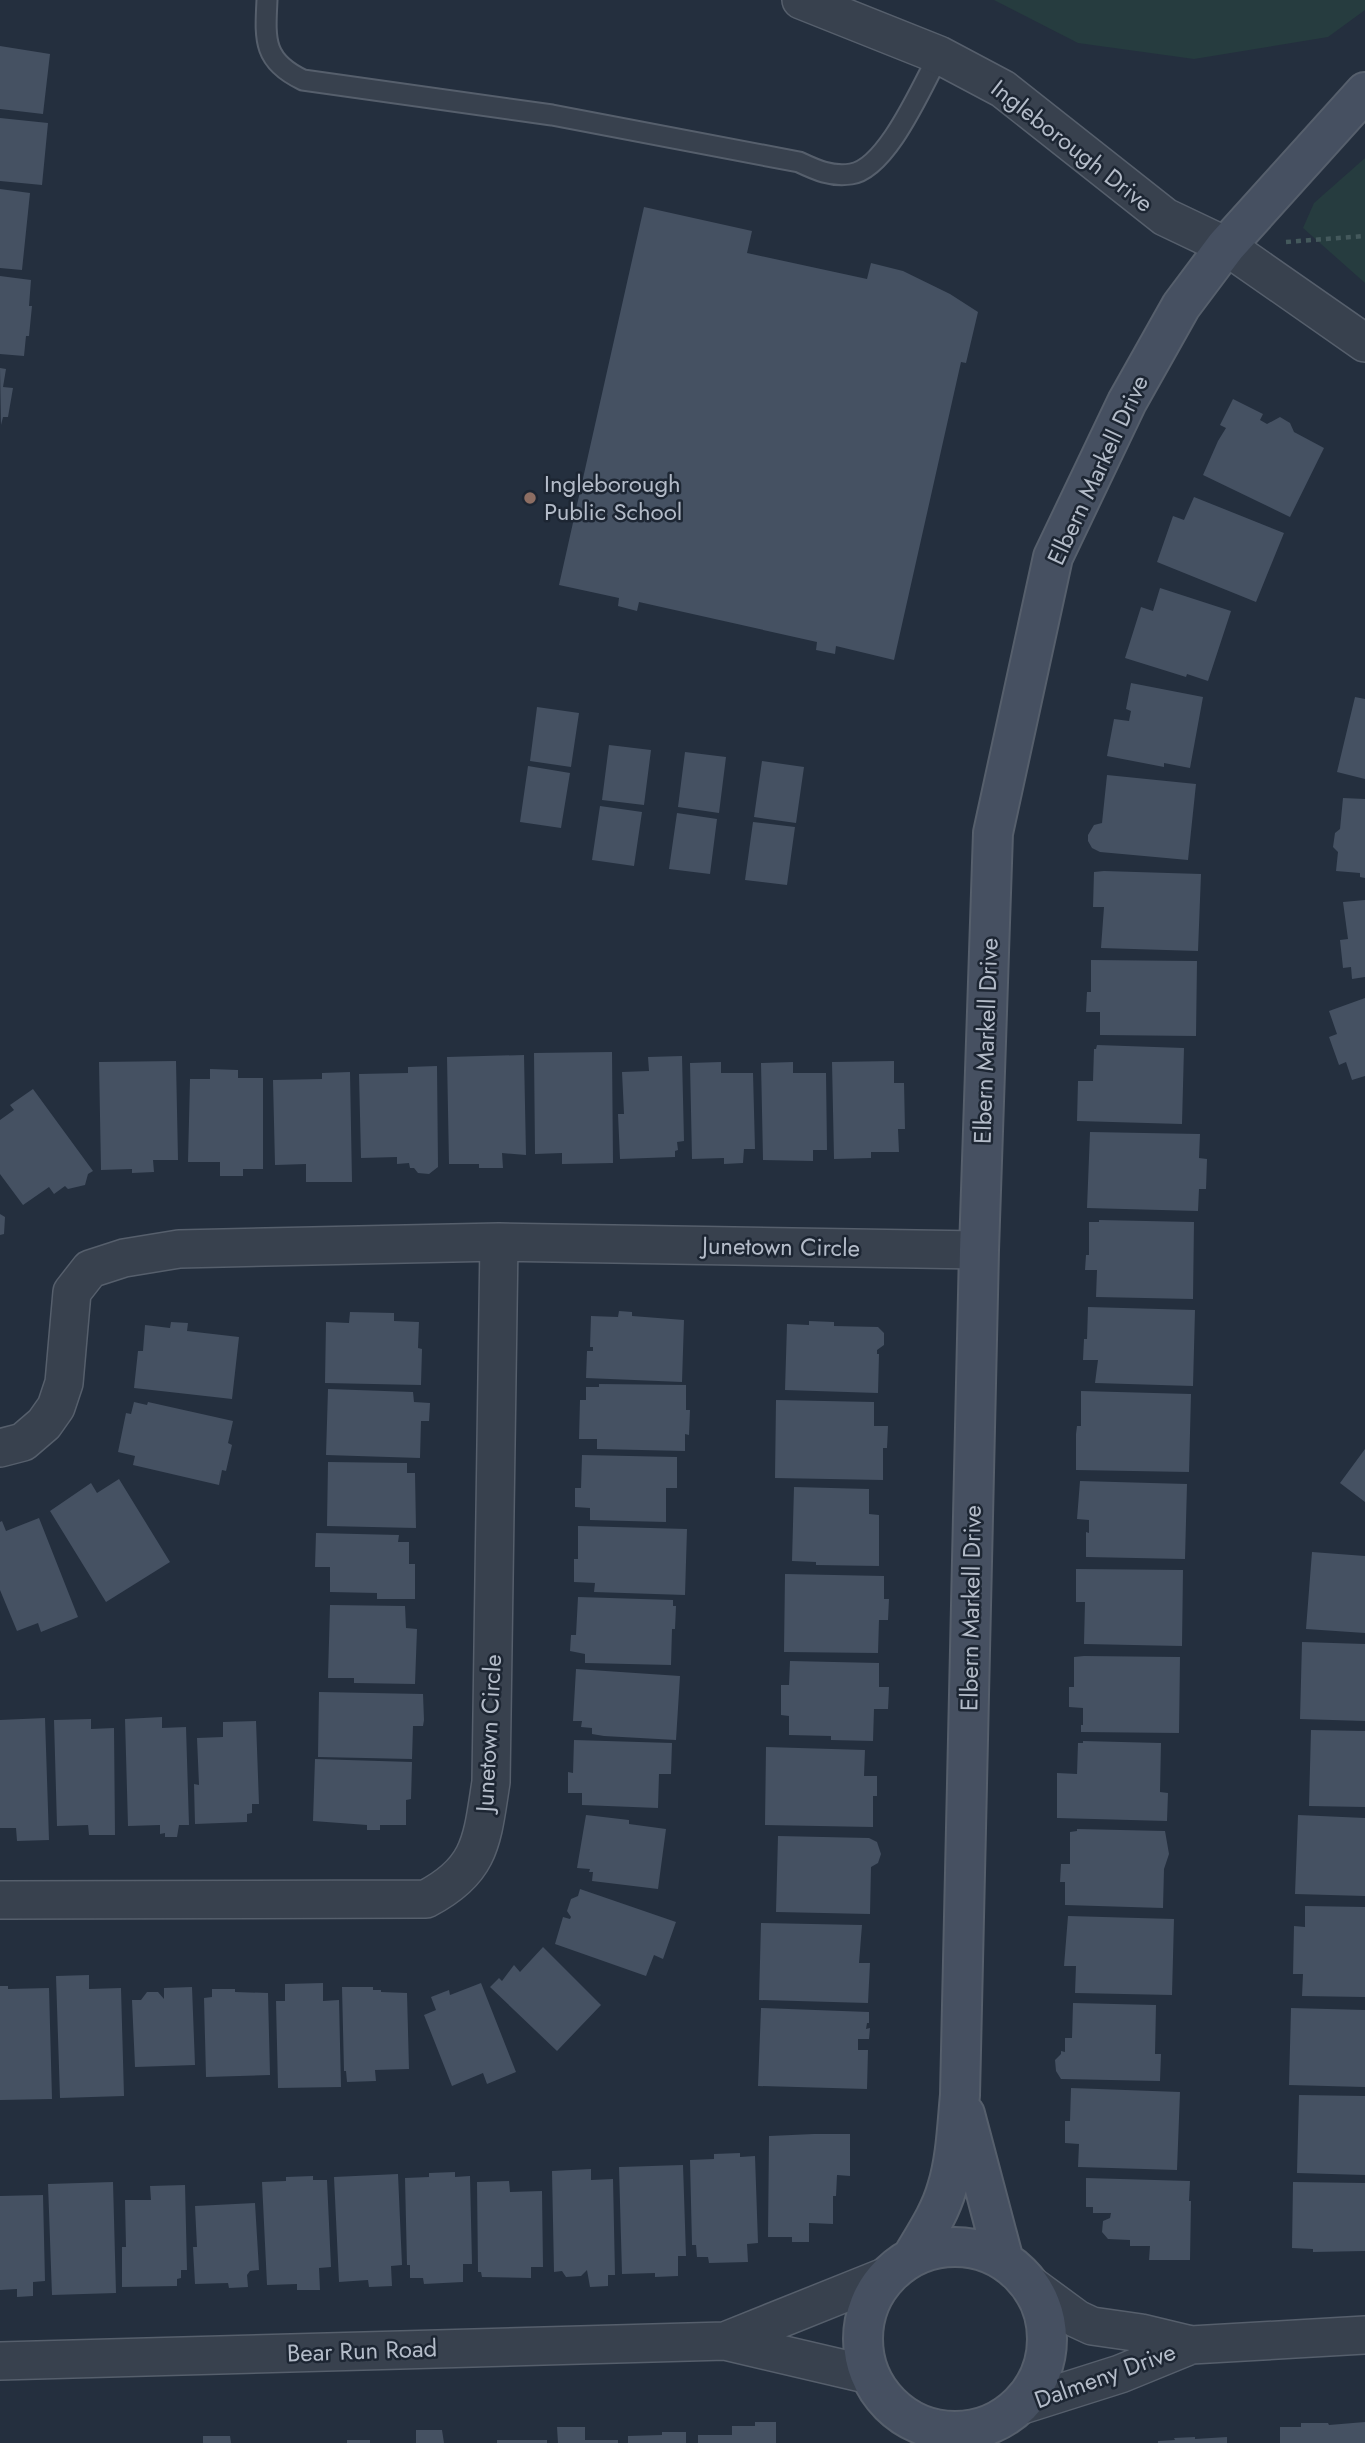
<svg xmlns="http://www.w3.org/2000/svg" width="1365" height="2443" font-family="Jost,sans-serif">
<rect width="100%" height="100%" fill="#242f3e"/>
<path fill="#263c3f" d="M994,0H1365V10L1328,37L1194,59L1078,43Z
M1365,158V283L1303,228L1314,203Z"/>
<path fill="#455162" d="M0,46L50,54L43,114L0,109Z
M0,118L48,123L42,185L0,181Z
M0,189L30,193L22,270L0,268Z
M644,207L752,231L747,253L867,279L871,263L903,271L950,294L978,312L966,363L961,362L894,660L836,646L835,654L816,650L817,642L639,602L637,611L618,606L619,598L559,585Z
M0,276L31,280L29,306H32L29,336H26L24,356L0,354Z
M0,368L6,369L3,387L13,388L8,417H3L1,425Z
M1233,399L1263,414L1260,420L1267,424L1280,417L1290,423L1294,432L1324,448L1290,517L1203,475L1218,441L1226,428L1220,425Z
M1194,497L1284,533L1256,602L1157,562L1173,516L1184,520Z
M1160,588L1231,611L1208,681L1187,674L1186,677L1125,658L1141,607L1153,611Z
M1131,683L1203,697L1190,768L1164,763V767L1107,756L1114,719L1129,721L1131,711L1126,709Z
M1355,697L1365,699V779L1337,772Z
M537,707L579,713L571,767L530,761Z
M609,745L651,750L644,805L602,800Z
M685,752L726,757L719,813L678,807Z
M762,761L804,767L796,823L754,817Z
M528,766L570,773L561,828L520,822Z
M1107,775L1196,784L1188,860L1100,852L1092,848L1088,841V835L1094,825L1102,823Z
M1343,798L1365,799V878L1360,877V873L1336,871L1338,852L1333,847L1335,833L1340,829Z
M600,806L642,812L634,866L592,860Z
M677,813L717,819L710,874L669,869Z
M753,822L795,827L787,885L745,880Z
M1104,871L1201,874L1198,951L1101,948L1104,907H1093L1094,872Z
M1365,900V977L1352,979L1351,967L1343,968L1340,940L1348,939L1343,902Z
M1091,960L1197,961L1196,1036L1100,1035V1012H1086L1087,992H1091Z
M1365,998V1076L1352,1080L1346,1062L1339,1065L1329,1037L1337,1034L1329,1011Z
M1097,1045L1184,1048L1182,1124L1077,1121L1078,1081H1093L1094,1049H1096Z
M612,1052L613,1163L562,1164V1153L535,1154L534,1053Z
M524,1055L526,1155L502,1153L503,1168H479V1164H449L447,1057Z
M682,1056L684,1141L677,1142L678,1150L675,1151V1157L620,1159L618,1114H624L622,1072L649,1071L648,1057Z
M176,1061L178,1160H153L154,1172L132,1173V1169L101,1170L99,1062Z
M894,1061V1083H904L905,1129H898L899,1152H871V1158L834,1159L832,1062Z
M721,1062V1073H753L755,1149H744L743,1163L724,1164V1158L692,1159L690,1063Z
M793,1062V1073H826L827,1150H813V1161L763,1160L761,1063Z
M437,1066L438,1167L429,1174L418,1173L414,1168H410L409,1163L397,1164V1157L361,1158L359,1074L408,1073V1067Z
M210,1069L238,1070V1078H263V1169H243V1176H220V1162H188L190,1079H210Z
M350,1072L352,1182H306V1164L275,1165L273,1080L322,1079V1073Z
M33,1089L93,1171L88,1174L85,1185L68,1189L65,1186L54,1194L49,1187L23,1205L0,1174V1120L14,1110L10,1105Z
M1090,1132L1200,1134L1199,1158L1207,1159L1206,1189H1199L1198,1211L1087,1208Z
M0,1214L5,1217L4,1234L0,1235Z
M1099,1220L1194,1222L1193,1299L1096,1297L1097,1270H1085L1086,1255H1089V1222H1099Z
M1088,1307L1195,1310L1193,1386L1095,1383L1098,1360H1083L1084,1339H1087Z
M619,1311L632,1312V1316L684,1320L682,1382L586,1378L587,1351H593V1347H590L591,1316L618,1317Z
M350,1312L394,1313V1321L419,1322L418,1348L422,1349L421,1385L325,1383L326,1322L349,1323Z
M809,1321L834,1322V1326L878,1327L884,1333V1345L877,1350V1354H879L878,1393L785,1390L787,1324L809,1325Z
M171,1322L188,1323L187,1331L239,1337L232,1399L134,1388L138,1351H143L145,1325L170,1328Z
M599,1384L686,1385V1410H690L689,1435L685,1434V1451L597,1449V1439H579L580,1400H586V1387H599Z
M328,1389L413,1392L414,1402L430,1403L429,1421H421L420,1458L326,1455Z
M1081,1391L1191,1394L1189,1472L1076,1470V1434L1077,1426H1081Z
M776,1400L874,1402V1426H888L887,1448H883V1480L775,1478Z
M134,1402L147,1405L148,1402L233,1421L228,1443L232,1445L226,1471L222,1470L219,1485L133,1465L135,1456L118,1452L126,1413L131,1414Z
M1365,1449V1502L1340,1483Z
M582,1455L677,1457V1488H666V1522L590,1520V1508L575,1507V1488H581Z
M328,1462L407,1463V1473H415L416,1528L327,1526Z
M119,1479L170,1562L106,1602L50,1511L91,1483L97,1493Z
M1080,1481L1187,1484L1185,1559L1086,1557V1532L1089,1533V1520L1077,1519Z
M794,1487L869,1489V1514L879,1515V1566L816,1565V1562L792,1561Z
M39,1518L78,1617L41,1632L38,1623L17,1631L0,1590V1522L2,1521L6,1531Z
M578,1526L687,1529L685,1595L594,1592L595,1583L574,1582V1559H578Z
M316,1533L399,1535L398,1542H409V1564H415V1599H377V1593L330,1592V1567H315Z
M1312,1552L1365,1556V1633L1306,1629Z
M1076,1569L1183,1570L1182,1646L1084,1644L1085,1602H1076Z
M785,1574L884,1576V1599H889L888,1620H879L878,1653L784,1652Z
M578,1597L673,1600V1606H676L675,1629H672L671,1665L585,1663V1654L570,1651L571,1635H576Z
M330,1605L405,1606L406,1628L417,1629L415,1684L354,1683V1678H328Z
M1302,1642L1365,1644V1721L1300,1719Z
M1084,1656L1180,1657L1179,1733L1081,1732V1725H1083V1708L1069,1707V1687H1074V1657Z
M790,1661L879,1663V1687H889L888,1709H874L873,1741L831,1740V1736L789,1735V1716L781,1715V1685H789Z
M576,1669L680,1676L676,1740L604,1736L592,1734V1728L581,1727L582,1721H573Z
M319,1692L423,1694L424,1720L423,1726H413L412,1759L318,1757Z
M162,1717V1728L186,1727L189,1825H179L177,1837H165V1833L160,1834V1825L128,1826L125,1719Z
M45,1718L49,1840L17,1841L16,1828H0V1720Z
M91,1719V1729L114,1728L115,1835H89L88,1825L57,1826L54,1720Z
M256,1721L259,1804H252V1813L247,1814V1822L195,1824L194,1784L199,1785L197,1738L223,1737V1722Z
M1311,1730L1365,1731V1807L1309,1806Z
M574,1740L672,1743L671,1774H659L658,1808L582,1805V1793H568V1772L573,1773Z
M1083,1741L1161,1743L1160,1792L1168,1793L1167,1821L1057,1818V1773L1077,1774L1078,1743H1083Z
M766,1747L865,1750L864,1776H877V1796H873V1827L765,1825Z
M315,1759L412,1762L411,1799L406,1800V1825H380V1830H367V1825L313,1821Z
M586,1815L629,1820V1824L666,1829L658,1889L592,1881L593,1872H589L590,1869L577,1868Z
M1298,1815L1365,1818V1896L1295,1894Z
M1077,1829L1165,1831L1169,1854L1164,1869L1163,1908L1065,1905V1882H1060L1061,1864H1070V1832L1077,1831Z
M778,1836L869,1838L877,1842L881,1854L878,1863L871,1867L870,1914L776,1912Z
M580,1889L676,1922L663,1959L654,1955L646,1976L555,1944L563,1917L570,1919L571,1917L567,1911L571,1899L578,1896Z
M1305,1906L1365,1907V1997L1302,1996L1303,1974H1293L1294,1926L1305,1927Z
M1068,1916L1174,1919L1172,1995L1075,1993L1076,1966H1064Z
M761,1923L862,1925L859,1963H870L868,2003L759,2000Z
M543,1947L601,2005L557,2051L490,1987L499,1978L502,1981L514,1965L520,1972Z
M89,1975V1989L121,1988L124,2096L60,2098L56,1976Z
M323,1983V2001L339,2000L341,2087L278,2088L276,2001H285V1984Z
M481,1983L516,2072L487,2084L483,2073L452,2086L424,2015L436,2010L431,1997L449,1990L450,1995Z
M0,1986H8V1989L49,1988L52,2099L0,2100Z
M192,1987L195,2065L135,2067L132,2000H141L147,1992H158L164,1999V1988Z
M342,1987H373V1990H381V1992L407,1993L409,2069L375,2070L376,2081L347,2082L346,2071H344Z
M212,1989H235V1992L268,1993L270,2075L206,2077L204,1998L212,1997Z
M1073,2003L1156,2005L1155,2054H1161L1160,2081L1061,2079L1056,2071L1055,2060L1061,2054V2051L1065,2052V2038H1072Z
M761,2008L869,2012V2023H867L866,2029L870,2028L869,2039H858V2050H868L867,2089L758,2086Z
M1291,2008L1365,2010V2087L1289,2085Z
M1071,2088L1180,2092L1177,2170L1078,2167L1079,2144L1065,2143V2121H1070Z
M1299,2095L1365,2096V2175L1297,2173Z
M814,2134H850V2176L837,2175L836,2196H833V2224L809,2223V2242H792V2237H768L769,2136Z
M740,2153V2157L755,2156L758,2243L747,2244L748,2262L709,2263L708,2257H697L696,2245H692L690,2160L714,2159V2154Z
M683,2165L686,2256H678V2276L655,2277V2273L622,2274L619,2167Z
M591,2169V2180L613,2179L615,2275H608V2286L590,2287L587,2270L581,2276L566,2277L562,2271L554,2272L552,2171Z
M455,2172V2177L470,2176L472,2264H463V2282L424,2284L423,2278H410V2265H407L405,2178L429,2177V2173Z
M398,2174L402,2265L391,2266L392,2286L369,2287L368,2280L339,2282L334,2177Z
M313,2176V2180H327L331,2267L319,2268L320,2290H297V2284L267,2285L262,2182L286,2181V2177Z
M1086,2178L1190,2181L1189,2201H1191L1190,2260H1149L1150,2246H1130V2240L1108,2239L1102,2232L1103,2221L1110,2218L1111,2213H1093V2207H1086Z
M509,2181L510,2192L542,2191L543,2267H531V2278L482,2277L481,2272H478L477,2182Z
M113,2182L116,2293L52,2295L48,2184Z
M1293,2182L1365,2183V2251L1313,2252V2249L1292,2248Z
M185,2185L187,2270H181V2278L177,2279V2286L122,2287V2247H126L125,2200H151L150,2186Z
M43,2195L45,2281L33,2282V2296L17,2297V2289L0,2290V2196Z
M255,2203L259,2270L250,2271L247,2275L248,2287L229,2288L228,2283L195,2284L193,2247H197L195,2206Z
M755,2422H776V2443H698V2435H732V2426H755Z
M1365,2422V2443H1280V2427H1301V2423H1328L1329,2425Z
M557,2427H585V2440H618V2443H558Z
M416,2430H442L444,2443H416Z
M662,2432H686V2443H628V2436L662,2435Z
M203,2436H230L231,2443H203Z
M1195,2437V2439L1227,2437V2443H1158V2441L1175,2440L1174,2438Z
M347,2440H370V2443H347Z
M497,2440H547V2443H497Z"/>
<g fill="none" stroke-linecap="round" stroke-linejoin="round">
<defs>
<path id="lane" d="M267,0C265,40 263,61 303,80L552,115L799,162C816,170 831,177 851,174C887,169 922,86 939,55"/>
<path id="street" d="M801,0L939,55L1003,89L1165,217L1226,246L1365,343
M0,1448L23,1442L44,1424L56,1407L64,1383L72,1292L90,1269L124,1258L179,1249L499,1242L979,1250
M0,1900L426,1899C482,1870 482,1839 491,1782L499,1242
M1028,2283L1077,2319L1092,2326L1141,2333L1191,2345L1365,2335
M725,2341L887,2276
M0,2361L725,2341L870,2375
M1019,2406L1120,2374L1191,2345"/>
<path id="secondary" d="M965,2114L1004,2261
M863 2339a92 92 0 1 1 184 0a92 92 0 1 1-184 0Z
M912,2257C925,2235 940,2213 947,2188C956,2159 957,2126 960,2095L979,1250L993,833L1053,557L1127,402L1181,306L1226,246L1365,92"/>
</defs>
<use href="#lane" stroke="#565f6c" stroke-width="23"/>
<use href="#street" stroke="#565f6c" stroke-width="40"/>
<use href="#secondary" stroke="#565f6c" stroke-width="42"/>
<path stroke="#44595c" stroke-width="4.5" stroke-dasharray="5 5" stroke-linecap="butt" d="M1286,242L1365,236"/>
<use href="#lane" stroke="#38414e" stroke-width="19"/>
<use href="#street" stroke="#38414e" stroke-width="37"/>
<use href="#secondary" stroke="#465061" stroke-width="38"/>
</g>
<circle fill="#8d6e63" stroke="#1d2633" stroke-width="2.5" cx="530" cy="498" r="7"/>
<g text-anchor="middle" stroke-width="5" stroke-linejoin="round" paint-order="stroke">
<g font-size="24" fill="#b4bcc9" stroke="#1d2633">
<text transform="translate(1072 146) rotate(38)" y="8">Ingleborough Drive</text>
<text transform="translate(1098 470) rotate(-65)" y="8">Elbern Markell Drive</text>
<text transform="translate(986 1041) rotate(-88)" y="8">Elbern Markell Drive</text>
<text transform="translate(781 1247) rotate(1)" y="8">Junetown Circle</text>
<text transform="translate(971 1608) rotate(-89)" y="8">Elbern Markell Drive</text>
<text transform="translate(489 1733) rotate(-87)" y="8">Junetown Circle</text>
<text transform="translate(362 2351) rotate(-2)" y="8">Bear Run Road</text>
<text transform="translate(1105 2376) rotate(-20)" y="8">Dalmeny Drive</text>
</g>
<g font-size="24" fill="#b4bcc9" stroke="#1d2633" text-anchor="start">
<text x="544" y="492">Ingleborough<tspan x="544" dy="28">Public School</tspan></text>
</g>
</g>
</svg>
